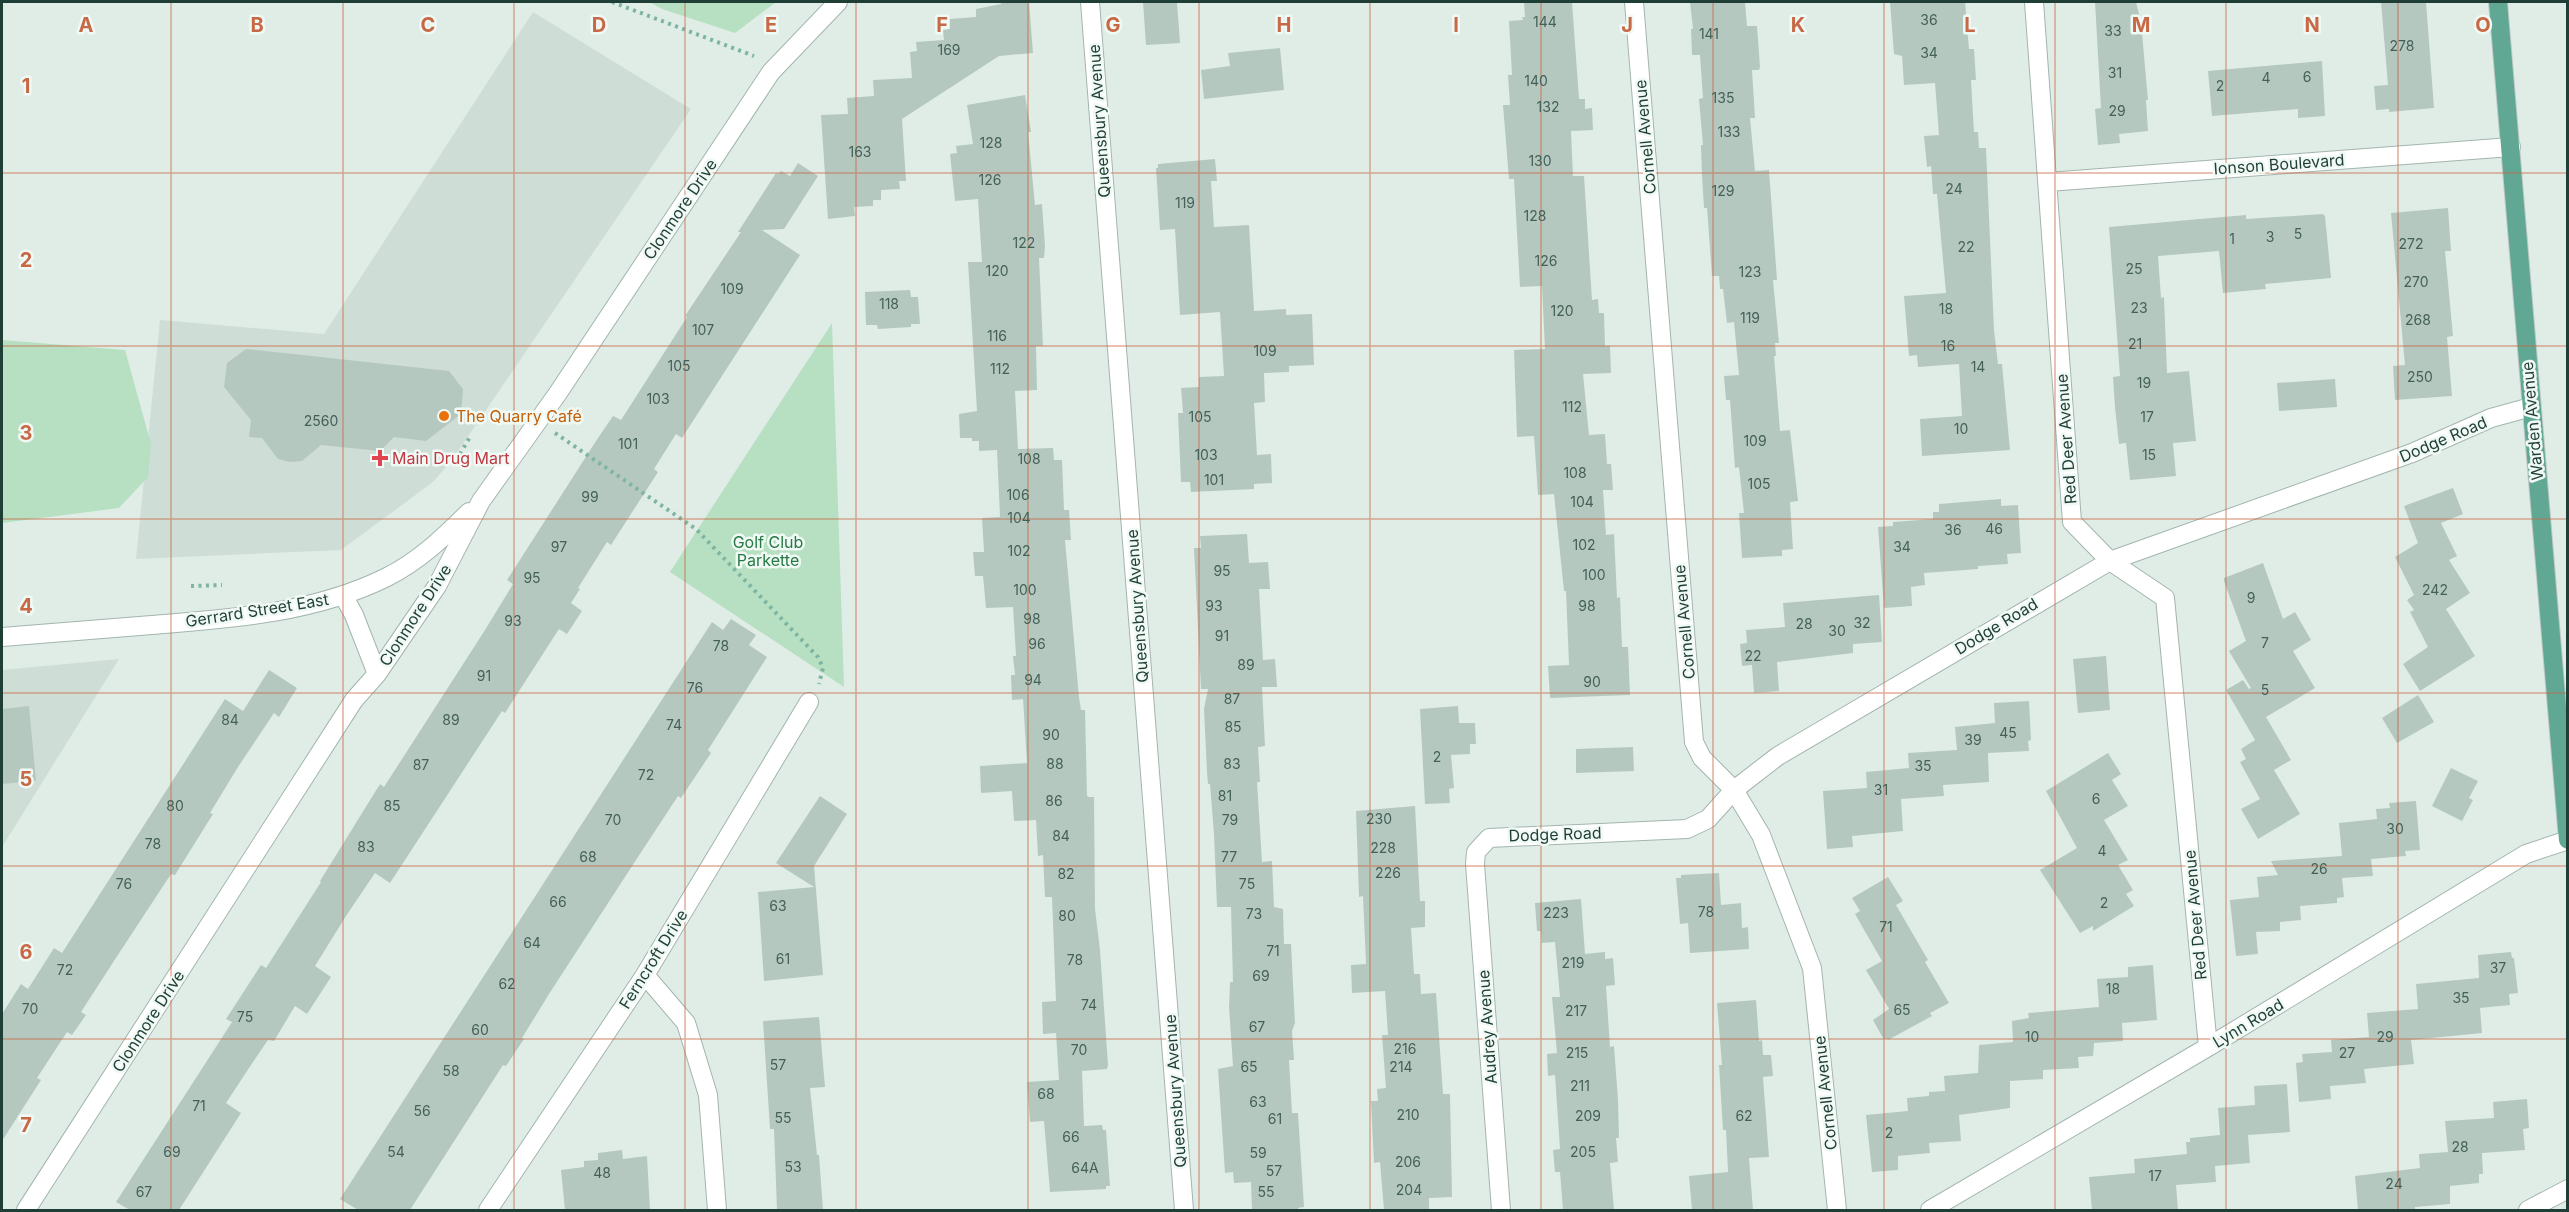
<svg xmlns="http://www.w3.org/2000/svg" width="2569" height="1212" font-family="Inter,sans-serif">
<rect width="100%" height="100%" fill="#e0ede7"/>
<path fill="#ceddd6" d="M533,12L691,109L452,460L433,482L341,550L136,559L160,320L324,334Z
M119,659L2,847V670Z"/>
<path fill="#b6e0c1" d="M649,2H776L735,33L662,9Z
M832,323L844,687L670,572Z
M2,340L125,350L151,444L148,477L119,508L2,523Z"/>
<path fill="#b5c8c0" d="M1001,2H1029L1033,53L999,56L902,119L906,181H899L900,189L881,190V200H873V206L854,207L855,216L828,219L821,115L848,114L847,98L874,96L873,80L912,78L910,52L917,51L916,42L944,40L943,30L950,29V19L976,17V9L1001,4Z
M1143,2H1177L1180,43L1146,45Z
M1524,2H1572L1579,99H1585V109L1592,108L1593,130L1571,131L1573,176H1584L1592,300L1598,299L1599,313H1604L1605,346H1610L1611,373L1583,374L1589,435L1605,434L1607,464H1611L1613,490H1603L1606,535L1614,534L1617,598L1620,597L1622,647H1628L1630,695L1550,698L1548,666L1569,665L1566,591H1564L1554,494L1538,495L1534,436L1517,437L1514,350L1545,349L1542,286L1520,287L1514,179H1509L1503,105H1510L1508,75H1512L1509,21L1523,20L1522,17H1525Z
M1690,2H1745L1747,26H1757L1760,67L1759,70H1752L1755,118H1750L1755,171L1769,170L1777,280H1773L1779,343H1775L1776,356H1774L1780,431L1790,430L1798,501L1790,502L1793,549L1782,550V556L1742,558L1739,513H1744L1739,467L1735,468L1730,400H1726L1724,376L1739,375L1734,322L1727,323L1723,289H1720L1719,276H1712L1707,208H1704L1702,176L1701,145H1703L1699,99L1703,98L1700,55H1692L1691,29H1693Z
M1890,2H1965L1969,49H1974L1976,80H1971L1974,132H1978L1979,148H1986L1994,330L1998,364H2002L2010,450L1922,456L1920,419L1962,416L1959,364L1918,367L1917,355L1909,356L1904,296L1946,293L1937,194H1933L1931,166L1927,167L1924,136L1939,135L1935,83L1904,85L1902,56L1894,54Z
M2095,2H2136L2141,22L2148,100H2146L2148,131L2119,134L2120,143L2098,145L2095,109L2101,108Z
M2381,2H2426L2434,108L2389,112V109L2376,110L2374,86L2388,85Z
M1280,48L1284,90L1204,99L1201,70L1230,66L1228,53Z
M2322,61L2325,116L2298,118V109L2212,116L2208,71Z
M1025,95L1031,132H1028L1035,205L1042,204L1045,246L1044,258H1039L1043,346H1036L1037,390L1015,391L1018,449L1053,448L1054,460H1062L1064,510H1069L1071,540H1065L1079,697L1081,710H1085L1087,795L1088,797H1094L1095,909L1100,950L1108,1065L1107,1069L1082,1071L1084,1126L1102,1125L1103,1130H1106L1110,1186H1106V1189L1050,1192L1044,1121L1030,1122L1027,1082L1059,1080L1056,1033L1043,1034L1042,1002L1056,1001L1052,897H1045L1043,855L1038,856L1036,820L1014,821L1012,791L981,793L980,766L1027,763L1023,699L1012,700L1011,675H1015L1013,656H1016L1013,607L986,608L983,576H975L973,552H984L982,518L1000,517L997,450L979,451V441H972V438H960L959,414L977,411L968,262H982L978,199L955,201L950,154L957,153L956,146L973,144L967,105Z
M1215,159L1217,181H1211L1214,227L1249,225L1254,311L1286,309V315L1312,314L1314,365L1289,366V372L1264,373L1265,402L1254,403L1257,455L1271,454L1272,483L1254,484V489L1191,492L1190,482H1181L1178,413H1183L1181,388L1199,387V377L1224,376L1220,312L1180,315L1175,229L1160,230L1156,168H1158V164Z
M798,163L818,176L784,229L762,230L800,255L682,438L676,434L654,469L658,472L611,545L607,542L578,588L580,589L571,603L582,611L567,634L559,629L505,713L502,711L390,883L375,873L346,916L315,966L331,977L307,1014L295,1006L274,1041L268,1040L251,1065L226,1103L241,1113L179,1210H130L116,1202L232,1022L226,1019L261,965L266,968L321,882L320,881L380,784L384,787L485,630L513,584L507,580L596,441L613,416L621,420L687,317L685,316L741,232H738L776,173L778,174L781,171L790,176Z
M2448,208L2451,251H2445L2453,336L2447,337L2452,396L2395,400L2393,366L2405,365L2391,213Z
M2323,214L2325,216L2331,278L2265,284L2266,289L2223,293L2219,251L2158,256L2161,298L2164,297L2167,373L2189,371L2196,441L2173,443L2176,476L2130,480L2126,443L2119,444L2115,407L2113,377L2120,376L2109,227L2246,215V219Z
M910,290L911,297H918L920,324H911V327L878,329L877,325H866L865,292Z
M246,349L449,371L463,389L461,414L426,441L394,437L380,451L321,445L302,461L290,462L278,459L262,438L249,437L251,420L224,387L227,363Z
M2335,379L2337,407L2279,411L2277,383Z
M2453,488L2463,514L2441,523L2457,556L2449,560L2470,593L2446,609L2475,656L2420,691L2403,664L2428,647L2410,612L2414,610L2407,600L2414,595L2395,557L2418,543L2404,506Z
M2001,499V506L2018,505L2021,553L2007,554L2008,564L1978,566V569L1924,573L1925,585L1911,587L1912,606L1884,608L1878,527L1893,526V522L1933,519V512H1939V504Z
M1247,534L1249,563L1268,562L1270,589H1259L1263,660L1275,659L1277,687H1262L1265,746L1258,747L1260,782H1257L1262,862L1272,861L1274,907L1283,909L1284,944H1291L1295,1023L1292,1031L1294,1060H1289L1292,1113H1298L1304,1207L1298,1208V1210H1252L1251,1182L1234,1183L1233,1172L1225,1173L1218,1069L1233,1066L1229,1007L1230,982H1233L1231,907H1217L1214,834L1210,784H1208L1207,772L1204,709L1208,689H1201L1194,548H1201L1200,536Z
M2263,563L2283,619L2295,612L2311,640L2293,651L2315,688L2266,717L2291,760L2274,770L2300,814L2258,839L2241,809L2260,799L2240,762L2246,759L2241,749L2255,740L2226,690L2243,680L2249,689L2251,688L2229,651L2246,641L2224,581V578Z
M1879,595L1882,642L1853,644V653L1777,662L1779,691L1754,693L1752,665L1742,666L1740,644L1747,643L1746,630L1785,627L1783,603Z
M731,619L756,635L749,645L767,657L708,750L711,753L681,798L678,796L636,860L549,994L522,1038L524,1039L506,1066L503,1065L410,1210H358L340,1199L712,622L723,630Z
M2106,656L2110,710L2078,713L2073,659Z
M269,670L297,688L279,717L274,713L238,767L210,813L213,814L175,875L171,874L112,964L81,1012L86,1015L72,1035L67,1032L37,1078L41,1080L2,1141V1014L21,984L28,989L54,948L62,953L225,699L243,711Z
M2418,695L2434,722L2397,743L2382,718Z
M2029,701L2031,740L2028,741L2029,751L1988,753L1989,782L1943,785L1944,796L1901,799L1903,831L1852,836L1853,847L1827,849L1823,791L1867,788L1866,772L1909,768L1908,753L1957,750L1955,727L1995,723L1994,703Z
M29,706L36,781L2,784V709Z
M1458,706L1459,723H1475L1476,744H1470V754L1451,755L1454,788L1449,789L1450,803L1425,804L1420,709Z
M1633,747L1634,771L1576,773V749Z
M2108,753L2121,774L2112,780L2128,806L2104,820L2128,860L2118,865L2133,890L2126,894L2134,906L2093,931V926L2080,933L2040,870L2077,848L2046,791Z
M2451,768L2478,781L2469,798L2473,800L2462,821L2432,806Z
M820,796L847,814L814,866L823,975L764,981L758,892L814,887L776,863Z
M2416,801L2420,850L2405,851L2406,856L2371,859L2373,876L2342,878L2344,897L2337,898V903L2300,906L2301,920L2280,922V931L2256,932L2258,954L2236,956L2230,900L2259,897L2257,877L2278,875L2271,861L2342,856L2339,823L2377,819L2376,809L2390,808L2389,803Z
M1415,806L1420,901H1425V927L1411,928L1414,974H1420L1421,994L1436,993L1443,1094H1450L1452,1197L1429,1198V1209L1384,1210L1380,1162L1374,1163L1371,1101H1378L1377,1089L1386,1088L1382,1035H1388L1385,991L1352,993L1351,965L1366,964L1363,896L1359,897L1356,811Z
M1719,873L1721,905L1741,903L1742,928L1748,927L1749,949L1690,953L1688,923L1680,924L1676,878H1681V875Z
M1888,877L1903,901L1896,905L1928,960L1925,962L1949,1003L1930,1013L1932,1016L1888,1040L1887,1038L1884,1040L1873,1020L1889,1009L1866,970L1882,961L1855,914L1860,911L1852,898Z
M1581,899L1585,954L1605,952V959L1613,958L1615,985L1606,986L1610,1047L1614,1046L1618,1100L1619,1138H1616L1618,1162L1610,1163L1614,1210H1563L1560,1172H1555L1553,1150L1560,1149L1555,1075L1548,1076L1547,1054L1557,1053L1552,997H1560L1555,942L1542,943L1541,931H1537L1535,903Z
M2511,952L2512,958H2514L2518,993L2509,994L2510,1005L2480,1008L2482,1033L2411,1040L2414,1064L2364,1069L2366,1083L2330,1086L2331,1099L2299,1102L2296,1063L2303,1062L2302,1054L2332,1052L2331,1040L2369,1037L2367,1013L2418,1009L2416,984L2479,978L2478,955Z
M2153,965L2157,1020L2122,1023L2123,1041L2094,1043L2093,1056L2078,1057L2079,1068L2043,1070V1079L2010,1081V1108L1959,1115L1961,1141L1929,1143L1930,1153L1898,1156V1170L1872,1172L1866,1115L1908,1111L1907,1098L1929,1096V1092L1945,1091L1944,1076L1978,1073L1979,1045L2013,1042L2012,1021L2029,1018L2028,1013L2099,1007L2097,979L2128,977V967Z
M1756,1000L1759,1041L1762,1040L1763,1055H1771L1773,1076L1763,1077L1769,1157L1749,1158L1753,1210H1692L1689,1176L1728,1172L1726,1130H1723L1719,1065H1722L1717,1003Z
M819,1017L825,1087L810,1088L817,1155H819L823,1210H777L774,1129H770L763,1021Z
M2287,1084L2290,1132L2248,1135L2250,1163L2215,1166L2216,1182L2176,1185L2178,1210H2092L2089,1177L2135,1173L2134,1159L2187,1154L2186,1142H2190V1138L2220,1135L2218,1108L2255,1105L2254,1086Z
M2527,1099L2529,1128L2523,1129L2525,1150L2482,1153L2483,1174H2479V1183L2450,1186V1204L2415,1207V1210H2358L2355,1176L2420,1168L2419,1154L2448,1152L2445,1121L2494,1118L2493,1102Z
M622,1150L623,1159L647,1156L650,1210H565L561,1170L584,1167V1161L598,1160V1153Z"/>
<g fill="none" stroke-linecap="round" stroke-linejoin="round">
<defs>
<path id="minor" d="M1090,2L1184,1210
M1634,2L1694,742L1702,758L1734,790L1761,835L1812,968L1837,1210
M2034,2L2072,522L2110,561L2165,598L2208,1047
M2048,182L2511,147
M343,595L354,615L377,674
M2,637C52,633 102,629 152,625C231,619 315,613 387,577C419,561 444,537 469,512
M645,975L686,1023L708,1095L717,1210
M26,1210L354,700L377,674L437,586L481,501L558,393L771,72L838,2
M488,1210L645,975L809,702
M1501,1210L1475,864L1476,852L1489,838L1687,829L1708,819L1734,790L1778,756L2110,561L2412,453L2491,418L2531,407
M1930,1210L2208,1047L2526,854L2568,840
M2528,1210L2568,1189"/>
<path id="major" d="M2498,2L2568,840"/>
</defs>
<use href="#minor" stroke="#a2b5ae" stroke-width="20"/>
<use href="#major" stroke="#c0c9c7" stroke-width="20"/>
<path stroke="#7db4a2" stroke-width="4" stroke-dasharray="3 4.5" stroke-linecap="butt" d="M612,2L754,56
M555,433L696,529L818,657L823,668L819,684
M460,454L470,437
M191,586L222,585"/>
<use href="#minor" stroke="#fff" stroke-width="18"/>
<use href="#major" stroke="#60a794" stroke-width="18"/>
</g>
<path fill="none" stroke="#c76946" stroke-width="1.5" stroke-opacity="0.55" d="M171,2V1210M343,2V1210M514,2V1210M685,2V1210M856,2V1210M1028,2V1210M1199,2V1210M1370,2V1210M1541,2V1210M1713,2V1210M1884,2V1210M2055,2V1210M2226,2V1210M2398,2V1210M2,173H2568M2,346H2568M2,519H2568M2,693H2568M2,866H2568M2,1039H2568"/>
<circle fill="#e8710a" stroke="#f1f9f5" stroke-width="2" cx="444" cy="416" r="6"/>
<path fill="#e0444e" stroke="#f1f9f5" stroke-width="2" d="M377 449h6v6h6v6h-6v6h-6v-6h-6v-6h6z"/>
<g text-anchor="middle" stroke-width="5" stroke-linejoin="round" paint-order="stroke">
<g font-size="14" fill="#446158">
<text x="1929" y="25">36</text>
<text x="1545" y="27">144</text>
<text x="2113" y="36">33</text>
<text x="1709" y="39">141</text>
<text x="2402" y="51">278</text>
<text x="949" y="55">169</text>
<text x="1929" y="58">34</text>
<text x="2115" y="78">31</text>
<text x="2307" y="82">6</text>
<text x="2266" y="83">4</text>
<text x="1536" y="86">140</text>
<text x="2220" y="91">2</text>
<text x="1723" y="103">135</text>
<text x="1548" y="112">132</text>
<text x="2117" y="116">29</text>
<text x="1729" y="137">133</text>
<text x="991" y="148">128</text>
<text x="860" y="157">163</text>
<text x="1540" y="166">130</text>
<text x="990" y="185">126</text>
<text x="1954" y="194">24</text>
<text x="1723" y="196">129</text>
<text x="1185" y="208">119</text>
<text x="1535" y="221">128</text>
<text x="2298" y="239">5</text>
<text x="2270" y="242">3</text>
<text x="2232" y="244">1</text>
<text x="1024" y="248">122</text>
<text x="2411" y="249">272</text>
<text x="1966" y="252">22</text>
<text x="1546" y="266">126</text>
<text x="2134" y="274">25</text>
<text x="997" y="276">120</text>
<text x="1750" y="277">123</text>
<text x="2416" y="287">270</text>
<text x="732" y="294">109</text>
<text x="889" y="309">118</text>
<text x="2139" y="313">23</text>
<text x="1946" y="314">18</text>
<text x="1562" y="316">120</text>
<text x="1750" y="323">119</text>
<text x="2418" y="325">268</text>
<text x="703" y="335">107</text>
<text x="997" y="341">116</text>
<text x="2135" y="349">21</text>
<text x="1948" y="351">16</text>
<text x="1265" y="356">109</text>
<text x="679" y="371">105</text>
<text x="1978" y="372">14</text>
<text x="1000" y="374">112</text>
<text x="2420" y="382">250</text>
<text x="2144" y="388">19</text>
<text x="658" y="404">103</text>
<text x="1572" y="412">112</text>
<text x="1200" y="422">105</text>
<text x="2147" y="422">17</text>
<text x="321" y="426">2560</text>
<text x="1961" y="434">10</text>
<text x="1755" y="446">109</text>
<text x="628" y="449">101</text>
<text x="1206" y="460">103</text>
<text x="2149" y="460">15</text>
<text x="1029" y="464">108</text>
<text x="1575" y="478">108</text>
<text x="1214" y="485">101</text>
<text x="1759" y="489">105</text>
<text x="1018" y="500">106</text>
<text x="590" y="502">99</text>
<text x="1582" y="507">104</text>
<text x="1019" y="523">104</text>
<text x="1994" y="534">46</text>
<text x="1953" y="535">36</text>
<text x="1584" y="550">102</text>
<text x="559" y="552">97</text>
<text x="1902" y="552">34</text>
<text x="1019" y="556">102</text>
<text x="1222" y="576">95</text>
<text x="1594" y="580">100</text>
<text x="532" y="583">95</text>
<text x="1025" y="595">100</text>
<text x="2435" y="595">242</text>
<text x="2251" y="603">9</text>
<text x="1214" y="611">93</text>
<text x="1587" y="611">98</text>
<text x="1032" y="624">98</text>
<text x="513" y="626">93</text>
<text x="1862" y="628">32</text>
<text x="1804" y="629">28</text>
<text x="1837" y="636">30</text>
<text x="1222" y="641">91</text>
<text x="2265" y="648">7</text>
<text x="1037" y="649">96</text>
<text x="721" y="651">78</text>
<text x="1753" y="661">22</text>
<text x="1246" y="670">89</text>
<text x="484" y="681">91</text>
<text x="1033" y="685">94</text>
<text x="1592" y="687">90</text>
<text x="695" y="693">76</text>
<text x="2265" y="695">5</text>
<text x="1232" y="704">87</text>
<text x="230" y="725">84</text>
<text x="451" y="725">89</text>
<text x="674" y="730">74</text>
<text x="1233" y="732">85</text>
<text x="2008" y="738">45</text>
<text x="1051" y="740">90</text>
<text x="1973" y="745">39</text>
<text x="1437" y="762">2</text>
<text x="1055" y="769">88</text>
<text x="1232" y="769">83</text>
<text x="421" y="770">87</text>
<text x="1923" y="771">35</text>
<text x="646" y="780">72</text>
<text x="1881" y="795">31</text>
<text x="1225" y="801">81</text>
<text x="2096" y="804">6</text>
<text x="1054" y="806">86</text>
<text x="175" y="811">80</text>
<text x="392" y="811">85</text>
<text x="1379" y="824">230</text>
<text x="613" y="825">70</text>
<text x="1230" y="825">79</text>
<text x="2395" y="834">30</text>
<text x="1061" y="841">84</text>
<text x="153" y="849">78</text>
<text x="366" y="852">83</text>
<text x="1383" y="853">228</text>
<text x="2102" y="856">4</text>
<text x="588" y="862">68</text>
<text x="1229" y="862">77</text>
<text x="2319" y="874">26</text>
<text x="1388" y="878">226</text>
<text x="1066" y="879">82</text>
<text x="124" y="889">76</text>
<text x="1247" y="889">75</text>
<text x="558" y="907">66</text>
<text x="2104" y="908">2</text>
<text x="778" y="911">63</text>
<text x="1706" y="917">78</text>
<text x="1556" y="918">223</text>
<text x="1254" y="919">73</text>
<text x="1067" y="921">80</text>
<text x="1886" y="932">71</text>
<text x="532" y="948">64</text>
<text x="1273" y="956">71</text>
<text x="783" y="964">61</text>
<text x="1075" y="965">78</text>
<text x="1573" y="968">219</text>
<text x="2498" y="973">37</text>
<text x="65" y="975">72</text>
<text x="1261" y="981">69</text>
<text x="507" y="989">62</text>
<text x="2113" y="994">18</text>
<text x="2461" y="1003">35</text>
<text x="1089" y="1010">74</text>
<text x="30" y="1014">70</text>
<text x="1902" y="1015">65</text>
<text x="1576" y="1016">217</text>
<text x="245" y="1022">75</text>
<text x="1257" y="1032">67</text>
<text x="480" y="1035">60</text>
<text x="2032" y="1042">10</text>
<text x="2385" y="1042">29</text>
<text x="1405" y="1054">216</text>
<text x="1079" y="1055">70</text>
<text x="1577" y="1058">215</text>
<text x="2347" y="1058">27</text>
<text x="778" y="1070">57</text>
<text x="1249" y="1072">65</text>
<text x="1401" y="1072">214</text>
<text x="451" y="1076">58</text>
<text x="1580" y="1091">211</text>
<text x="1046" y="1099">68</text>
<text x="1258" y="1107">63</text>
<text x="199" y="1111">71</text>
<text x="422" y="1116">56</text>
<text x="1408" y="1120">210</text>
<text x="1588" y="1121">209</text>
<text x="1744" y="1121">62</text>
<text x="783" y="1123">55</text>
<text x="1275" y="1124">61</text>
<text x="1889" y="1138">2</text>
<text x="1071" y="1142">66</text>
<text x="2460" y="1152">28</text>
<text x="172" y="1157">69</text>
<text x="396" y="1157">54</text>
<text x="1583" y="1157">205</text>
<text x="1258" y="1158">59</text>
<text x="1408" y="1167">206</text>
<text x="793" y="1172">53</text>
<text x="1085" y="1173">64A</text>
<text x="1274" y="1176">57</text>
<text x="602" y="1178">48</text>
<text x="2155" y="1181">17</text>
<text x="2394" y="1189">24</text>
<text x="1409" y="1195">204</text>
<text x="144" y="1197">67</text>
<text x="1266" y="1197">55</text>
</g>
<g font-size="16" fill="#1f3f36" stroke="#f1f9f5">
<text transform="translate(1099 121) rotate(-94)" y="6">Queensbury Avenue</text>
<text transform="translate(1645 137) rotate(-95)" y="6">Cornell Avenue</text>
<text transform="translate(2279 164) rotate(-4)" y="6">Ionson Boulevard</text>
<text transform="translate(680 209) rotate(-56)" y="6">Clonmore Drive</text>
<text transform="translate(2532 421) rotate(-95)" y="6">Warden Avenue</text>
<text transform="translate(2066 439) rotate(-94)" y="6">Red Deer Avenue</text>
<text transform="translate(2443 439) rotate(-23)" y="6">Dodge Road</text>
<text transform="translate(1137 606) rotate(-94)" y="6">Queensbury Avenue</text>
<text transform="translate(257 610) rotate(-9)" y="6">Gerrard Street East</text>
<text transform="translate(415 615) rotate(-57)" y="6">Clonmore Drive</text>
<text transform="translate(1684 622) rotate(-95)" y="6">Cornell Avenue</text>
<text transform="translate(1996 626) rotate(-31)" y="6">Dodge Road</text>
<text transform="translate(1555 834) rotate(-2)" y="6">Dodge Road</text>
<text transform="translate(2195 915) rotate(-95)" y="6">Red Deer Avenue</text>
<text transform="translate(653 959) rotate(-58)" y="6">Ferncroft Drive</text>
<text transform="translate(148 1021) rotate(-57)" y="6">Clonmore Drive</text>
<text transform="translate(2248 1023) rotate(-31)" y="6">Lynn Road</text>
<text transform="translate(1487 1027) rotate(-94)" y="6">Audrey Avenue</text>
<text transform="translate(1175 1091) rotate(-94)" y="6">Queensbury Avenue</text>
<text transform="translate(1825 1093) rotate(-96)" y="6">Cornell Avenue</text>
</g>
<g font-size="16" fill="#c56008" stroke="#f1f9f5" text-anchor="start">
<text x="456" y="422">The Quarry Café</text>
</g>
<g font-size="16" fill="#be3a42" stroke="#f1f9f5" text-anchor="start">
<text x="392" y="464">Main Drug Mart</text>
</g>
<g font-size="16" fill="#257a45" stroke="#f1f9f5">
<text x="768" y="548">Golf Club<tspan x="768" dy="18">Parkette</tspan></text>
</g>
</g>
<g font-size="20" text-anchor="middle" font-weight="bold" fill="#c76946" stroke="#f1f9f5" stroke-width="5" stroke-linejoin="round" paint-order="stroke">
<text x="86" y="32">A</text>
<text x="257" y="32">B</text>
<text x="428" y="32">C</text>
<text x="599" y="32">D</text>
<text x="771" y="32">E</text>
<text x="942" y="32">F</text>
<text x="1113" y="32">G</text>
<text x="1284" y="32">H</text>
<text x="1456" y="32">I</text>
<text x="1627" y="32">J</text>
<text x="1798" y="32">K</text>
<text x="1970" y="32">L</text>
<text x="2141" y="32">M</text>
<text x="2312" y="32">N</text>
<text x="2483" y="32">O</text>
<text x="26" y="93">1</text>
<text x="26" y="267">2</text>
<text x="26" y="440">3</text>
<text x="26" y="613">4</text>
<text x="26" y="786">5</text>
<text x="26" y="959">6</text>
<text x="26" y="1132">7</text>
</g>
<rect width="2569" height="1212" fill="none" stroke="#1f3f36" stroke-width="6"/>
</svg>
